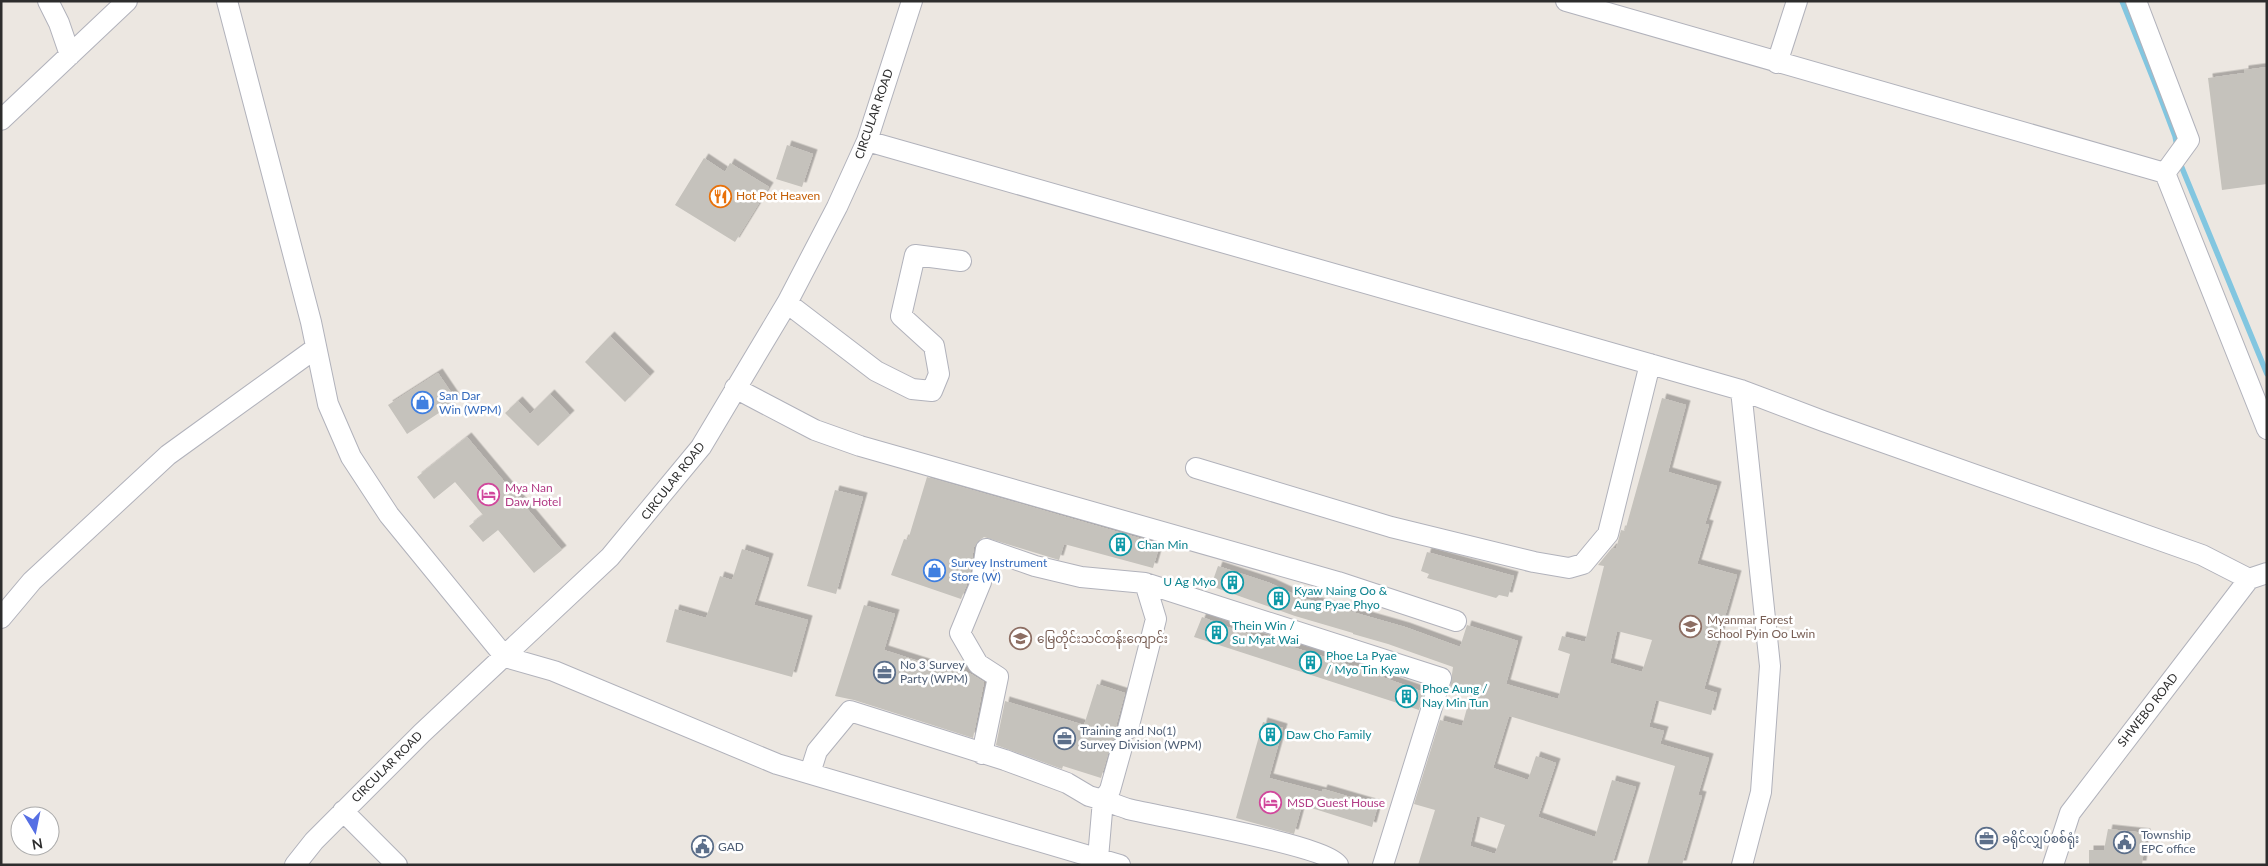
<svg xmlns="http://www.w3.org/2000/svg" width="2268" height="866" font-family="Lato,'Noto Sans Myanmar',sans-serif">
<defs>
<filter id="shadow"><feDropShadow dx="4.5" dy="-4.5" stdDeviation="0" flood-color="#0004"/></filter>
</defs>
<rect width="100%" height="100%" fill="#ece7e1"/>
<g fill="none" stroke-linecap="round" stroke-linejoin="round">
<path stroke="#82c6e0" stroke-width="5.5" d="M2122,1L2158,91L2175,136L2177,146
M2180,163L2267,374"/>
</g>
<path fill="#c5c2bc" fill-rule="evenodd" filter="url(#shadow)" d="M2267,67V184L2222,190L2208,78L2244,73V70Z
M787,145L813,154L802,187L776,179Z
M704,158L725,172L730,163L769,187L735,242L675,205Z
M610,336L650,376L625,402L585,362Z
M438,373L457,401L407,434L388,405Z
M550,394L570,415L538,446L505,413L518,401L530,414Z
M1662,398L1686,405L1668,472L1717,486L1705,524L1709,525L1697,564L1737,575L1704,689L1717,693L1711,715L1656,700L1649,727L1664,731L1660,744L1709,758L1698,795L1702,796L1682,865H1647L1675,766L1509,716L1493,768L1528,780L1536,756L1556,763L1538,817L1595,837L1612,780L1636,787L1612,865H1418L1435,810L1414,804L1440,720L1462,726L1471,694L1450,688L1453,667L1388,644L1353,634V633L1295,616L1211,586L1218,566L1270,583L1300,597L1405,627L1460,647L1467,625L1518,641L1506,684L1558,699L1570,654L1558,650L1562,636L1585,642L1604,566L1598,565L1612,548L1616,549L1621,530L1625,531ZM1617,631L1652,640L1642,672L1610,663ZM1477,816L1505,825L1495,854L1470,846Z
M467,437L562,550L534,573L498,530L483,542L469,526L483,515L455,482L434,499L417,477Z
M927,477L1160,544L1153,568L1064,544L1059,560L984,537L978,541L974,547L969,579L961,599L891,575L904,539L908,540Z
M835,490L863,497L836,594L807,586Z
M742,549L769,558L754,605L808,620L792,677L666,642L675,609L706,618L720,576L732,580Z
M1427,552L1514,576L1508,597L1499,595L1496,598L1427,578L1429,574L1421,571Z
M864,605L895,614L884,650L953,672L954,668L971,674L984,682L973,738L854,700L835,696Z
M1202,617L1236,630L1332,659L1424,692L1419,710L1194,637Z
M1097,684L1125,693L1116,726L1119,736L1111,744L1101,778L1063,766L1062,769L996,745L1005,701L1084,725Z
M1263,722L1283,728L1269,778L1322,792L1323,789L1378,805L1372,827L1302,805L1294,834L1236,818Z
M2108,829L2146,833L2142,865H2089V850H2104Z"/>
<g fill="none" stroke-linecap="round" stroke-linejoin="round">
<defs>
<path id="minor" d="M48,1L59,23L70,55
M227,1L311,322L328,404L351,457L389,515L505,657L554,671L777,764L1120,865
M1566,1L2165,173
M2136,1L2189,140L2165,173L2267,429
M1777,63L1797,1
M1,120L127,1
M867,141L1741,390L1823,421L2202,555L2249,579
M787,303L876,371L912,389L932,391L939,374L934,346L901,316L915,255L961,261
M735,388L815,430L860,446L1338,582L1456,621
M1741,390L1770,666L1761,792L1742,865
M1196,468L1391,527L1534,562L1569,568L1583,564L1608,534L1650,364
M1,618L32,581L168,455L316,348
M1128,729L1156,619L1145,583L1441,678L1383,865
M982,754L998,677L978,664L960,633L981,582L986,549L1035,566L1081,577L1145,583
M810,773L817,751L850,711L1005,760L1067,783L1089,796L1103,800L1110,790L1122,747
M343,811L397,865
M1098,858L1103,800C1111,803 1120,806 1128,809C1160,817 1326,845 1338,865
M295,865L314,841L422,733L610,557L701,447L787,303L837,207L867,141L912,1
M2053,865L2070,813L2249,579L2267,573"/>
</defs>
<use href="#minor" stroke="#b1b2bb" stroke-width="22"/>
<use href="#minor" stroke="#fff" stroke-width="20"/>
</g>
<defs>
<symbol id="restaurant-ring" viewBox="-11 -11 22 22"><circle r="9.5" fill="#fff" stroke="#e8710a" stroke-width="1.5"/><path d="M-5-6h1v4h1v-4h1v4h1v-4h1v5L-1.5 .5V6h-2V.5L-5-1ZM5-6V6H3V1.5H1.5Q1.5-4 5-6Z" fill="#e8710a"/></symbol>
<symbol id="shop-ring" viewBox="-11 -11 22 22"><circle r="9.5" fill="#fff" stroke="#3f7fe0" stroke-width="1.5"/><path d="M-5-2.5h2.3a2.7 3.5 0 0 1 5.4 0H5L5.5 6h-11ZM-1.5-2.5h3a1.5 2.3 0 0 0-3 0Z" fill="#3f7fe0"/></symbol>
<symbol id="hotel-ring" viewBox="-11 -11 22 22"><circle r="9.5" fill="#fff" stroke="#d1479c" stroke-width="1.5"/><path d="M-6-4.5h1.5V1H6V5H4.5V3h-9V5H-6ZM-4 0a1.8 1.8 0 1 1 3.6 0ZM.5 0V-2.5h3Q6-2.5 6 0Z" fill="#d1479c"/></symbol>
<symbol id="building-ring" viewBox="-11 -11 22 22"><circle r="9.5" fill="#fff" stroke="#0f9aa8" stroke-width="1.5"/><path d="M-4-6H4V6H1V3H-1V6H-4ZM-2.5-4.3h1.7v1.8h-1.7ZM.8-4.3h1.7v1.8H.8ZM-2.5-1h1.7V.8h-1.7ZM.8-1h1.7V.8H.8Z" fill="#0f9aa8"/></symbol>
<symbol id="school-ring" viewBox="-11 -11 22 22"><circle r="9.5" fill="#fff" stroke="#8d6e63" stroke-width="1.5"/><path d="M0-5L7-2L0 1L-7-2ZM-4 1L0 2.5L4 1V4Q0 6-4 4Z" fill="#8d6e63"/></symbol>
<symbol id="office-ring" viewBox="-11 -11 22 22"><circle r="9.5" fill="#fff" stroke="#5c6f8a" stroke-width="1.5"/><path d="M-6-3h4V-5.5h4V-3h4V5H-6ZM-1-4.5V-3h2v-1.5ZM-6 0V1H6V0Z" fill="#5c6f8a"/></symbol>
<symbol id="civic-ring" viewBox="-11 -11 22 22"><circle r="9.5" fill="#fff" stroke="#5c6f8a" stroke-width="1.5"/><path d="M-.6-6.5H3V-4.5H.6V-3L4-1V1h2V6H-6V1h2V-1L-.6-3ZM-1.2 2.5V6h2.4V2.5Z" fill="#5c6f8a"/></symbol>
</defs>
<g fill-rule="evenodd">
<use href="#restaurant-ring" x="708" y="184" width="25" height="25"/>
<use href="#shop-ring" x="410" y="390" width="25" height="25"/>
<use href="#hotel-ring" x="476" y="482" width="25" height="25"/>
<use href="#building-ring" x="1108" y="532" width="25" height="25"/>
<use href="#shop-ring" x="922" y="558" width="25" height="25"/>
<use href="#building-ring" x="1220" y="570" width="25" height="25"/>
<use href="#building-ring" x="1266" y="586" width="25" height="25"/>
<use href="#school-ring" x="1678" y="614" width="25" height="25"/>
<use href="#building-ring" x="1204" y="620" width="25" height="25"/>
<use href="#school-ring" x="1008" y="626" width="25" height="25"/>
<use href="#building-ring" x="1298" y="650" width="25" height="25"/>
<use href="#office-ring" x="872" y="660" width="25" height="25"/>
<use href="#building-ring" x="1394" y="684" width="25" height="25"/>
<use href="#building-ring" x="1258" y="722" width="25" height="25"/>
<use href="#office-ring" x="1052" y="726" width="25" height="25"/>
<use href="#hotel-ring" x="1258" y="790" width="25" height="25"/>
<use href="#office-ring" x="1974" y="826" width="25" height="25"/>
<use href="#civic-ring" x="2112" y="830" width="25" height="25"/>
<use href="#civic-ring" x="690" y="834" width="25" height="25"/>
</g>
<g text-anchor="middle" stroke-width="5" stroke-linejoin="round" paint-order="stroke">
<g font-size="12" fill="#2d2d2d" stroke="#fff">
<text transform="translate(874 114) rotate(-71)" y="4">CIRCULAR ROAD</text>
<text transform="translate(673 481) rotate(-52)" y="4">CIRCULAR ROAD</text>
<text transform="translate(2148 710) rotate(-52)" y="4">SHWEBO ROAD</text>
<text transform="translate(387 767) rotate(-45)" y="4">CIRCULAR ROAD</text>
</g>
<g font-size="12" fill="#c56008" stroke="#fff" text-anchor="start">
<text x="736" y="200">Hot Pot Heaven</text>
</g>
<g font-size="12" fill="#366cbe" stroke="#fff" text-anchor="start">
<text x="439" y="400">San Dar<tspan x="439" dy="14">Win (WPM)</tspan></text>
<text x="951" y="567">Survey Instrument<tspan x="951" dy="14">Store (W)</tspan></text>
</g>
<g font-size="12" fill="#b23c85" stroke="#fff" text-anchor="start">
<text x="505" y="492">Mya Nan<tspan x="505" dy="14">Daw Hotel</tspan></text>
<text x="1287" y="807">MSD Guest House</text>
</g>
<g font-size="12" fill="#0d838f" stroke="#fff" text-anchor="start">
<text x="1137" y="549">Chan Min</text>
<text x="1216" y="586" text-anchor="end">U Ag Myo</text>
<text x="1294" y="595">Kyaw Naing Oo &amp;<tspan x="1294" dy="14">Aung Pyae Phyo</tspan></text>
<text x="1232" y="630">Thein Win /<tspan x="1232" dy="14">Su Myat Wai</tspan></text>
<text x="1326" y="660">Phoe La Pyae<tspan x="1326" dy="14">/ Myo Tin Kyaw</tspan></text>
<text x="1422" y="693">Phoe Aung /<tspan x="1422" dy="14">Nay Min Tun</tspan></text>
<text x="1286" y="739">Daw Cho Family</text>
</g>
<g font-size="12" fill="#785e54" stroke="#fff" text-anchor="start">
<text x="1707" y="624">Myanmar Forest<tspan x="1707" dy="14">School Pyin Oo Lwin</tspan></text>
<text x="1037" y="643">မြေတိုင်းသင်တန်းကျောင်း</text>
</g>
<g font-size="12" fill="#4e5e75" stroke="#fff" text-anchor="start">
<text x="900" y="669">No 3 Survey<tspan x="900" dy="14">Party (WPM)</tspan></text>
<text x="1080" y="735">Training and No(1)<tspan x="1080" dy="14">Survey Division (WPM)</tspan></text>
<text x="2141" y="839">Township<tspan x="2141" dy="14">EPC office</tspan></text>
<text x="2002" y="843">ခရိုင်လျှပ်စစ်ရုံး</text>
<text x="718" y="851">GAD</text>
</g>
</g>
<rect width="2268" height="866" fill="none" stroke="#2d2d2d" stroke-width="5"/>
<g transform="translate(35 831) rotate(170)"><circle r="24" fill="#ffffff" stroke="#ababab"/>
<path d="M0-4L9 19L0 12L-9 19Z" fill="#566fe4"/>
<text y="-8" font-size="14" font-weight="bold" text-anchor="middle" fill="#2d2d2d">N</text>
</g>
</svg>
